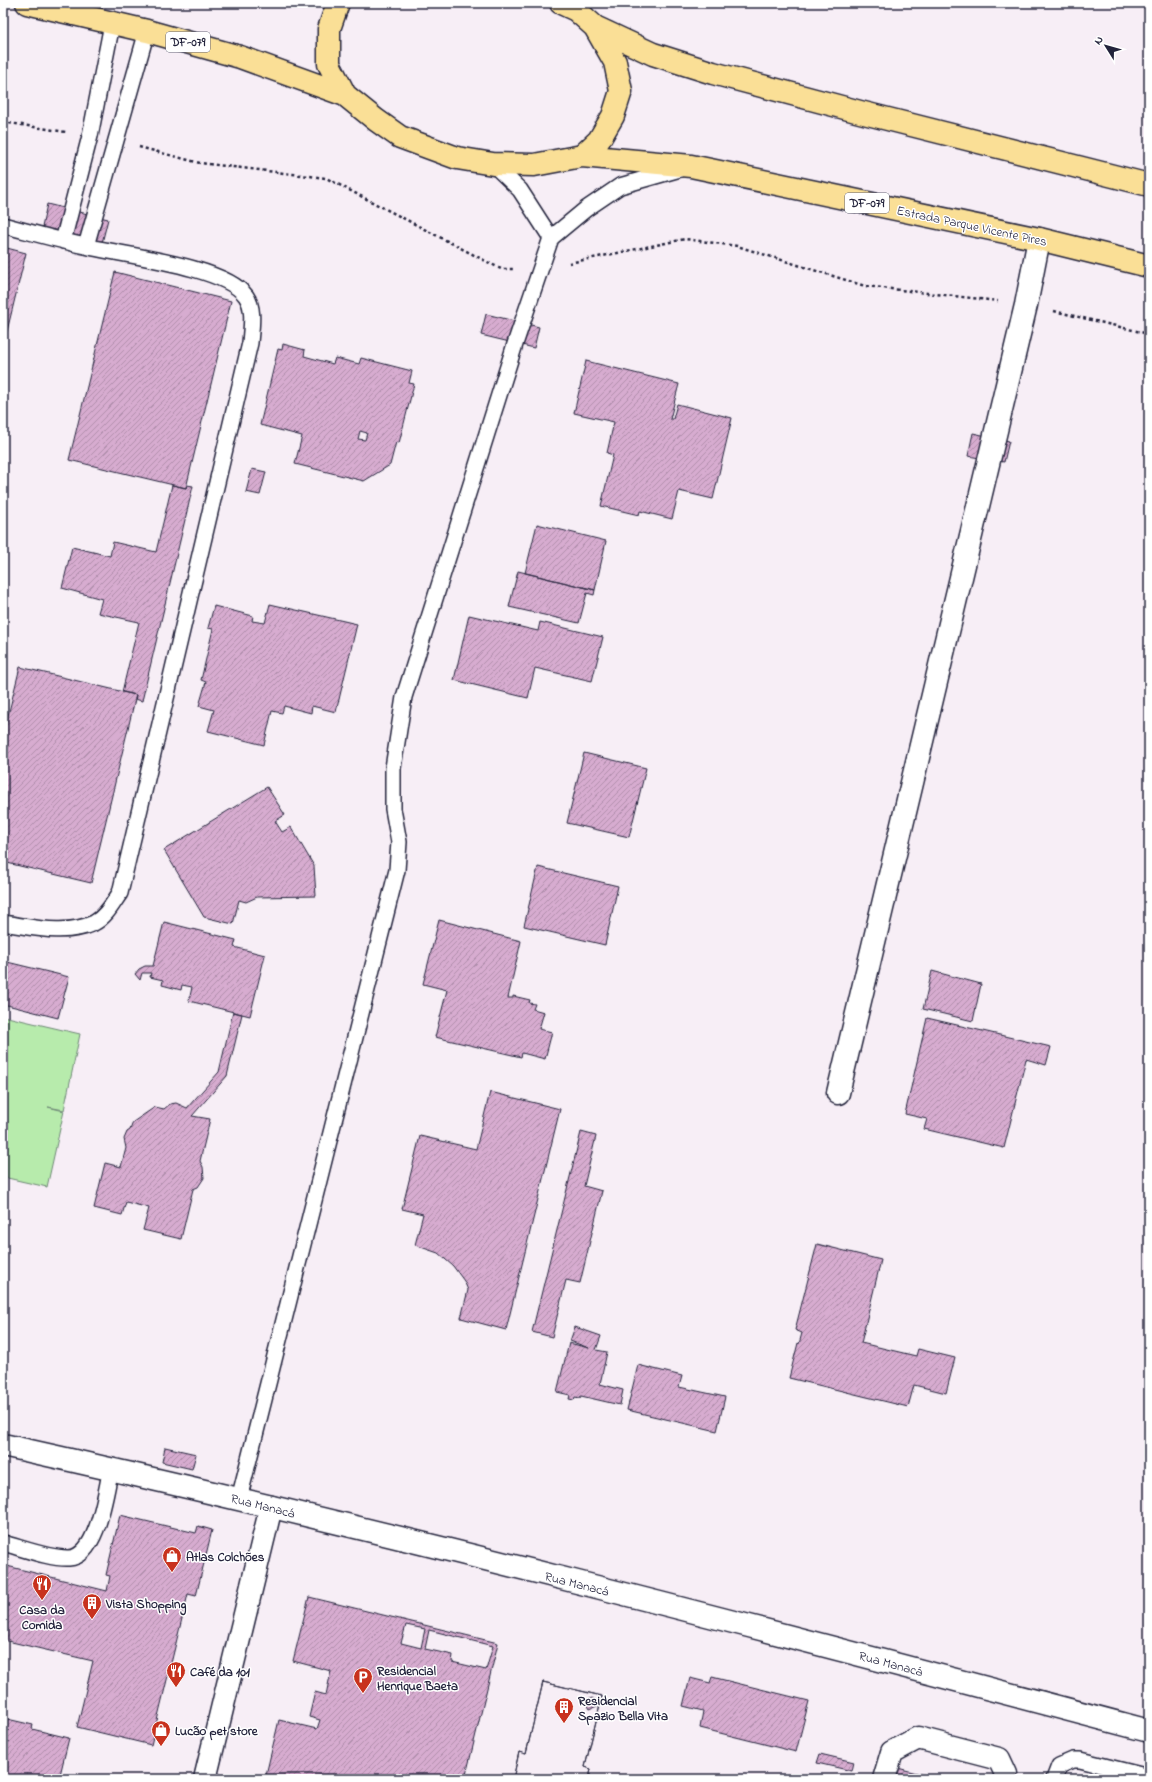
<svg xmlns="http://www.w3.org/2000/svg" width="1152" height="1782" font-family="'Indie Flower',sans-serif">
<defs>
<pattern id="building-hatch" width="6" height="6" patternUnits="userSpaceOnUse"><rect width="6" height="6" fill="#d7acd0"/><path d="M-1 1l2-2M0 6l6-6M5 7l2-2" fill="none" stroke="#ae8caa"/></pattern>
</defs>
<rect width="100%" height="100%" fill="#f7eef6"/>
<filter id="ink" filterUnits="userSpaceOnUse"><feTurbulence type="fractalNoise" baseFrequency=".025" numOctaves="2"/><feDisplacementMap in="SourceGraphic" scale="8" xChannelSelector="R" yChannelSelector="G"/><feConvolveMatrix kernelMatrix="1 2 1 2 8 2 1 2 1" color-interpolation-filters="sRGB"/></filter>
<g filter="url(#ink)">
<path fill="#b7ebac" stroke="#6c8674" d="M3,1016L80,1034L64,1110L48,1107L64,1111L47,1187L3,1177Z"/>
<path fill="url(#building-hatch)" stroke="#22223b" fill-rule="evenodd" d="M47,204L108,219L101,247L41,232Z
M3,247L26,253L7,331L5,330L4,337Z
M115,272L231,301L186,488L69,460Z
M486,314L539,327L534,348L481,335Z
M283,344L305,350L304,356L333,364L335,358L359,364L361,358L412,371L409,383L414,384L399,443L396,442L390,465L364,481L295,464L302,436L260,425L278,349L282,350ZM360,431L367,433L365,440L358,439Z
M586,361L679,384L670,419H673L677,404L732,418L713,499L679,491L672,519L640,511L639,515L601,506L613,455L607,453L614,422L574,413Z
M973,433L1009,441L1004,462L968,456Z
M252,469L266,472L260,495L246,492Z
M172,485L186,488L187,485L193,486L142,701L135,699L136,695L122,692L139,622L98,613L102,599L62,588L72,547L110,556L113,542L156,552Z
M537,524L606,541L595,590L525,573Z
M518,571L595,590L594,595L587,593L579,623L509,607Z
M270,604L357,624L336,712L312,706L311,713L284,706L282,713L272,711L264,745L208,731L214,710L199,706L206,682L201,680L213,629L208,628L214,606L253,616L252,621L265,623Z
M469,615L538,631L540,622L603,637L592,681L535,668L528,698L454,680Z
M20,667L136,695L91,883L3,862V736Z
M584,753L646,768L629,837L567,823Z
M267,787L285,815L275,821L282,832L291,827L314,866L316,896L257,897L246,902L239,900L233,924L204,917L164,850Z
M538,867L618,886L605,945L524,926Z
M439,920L521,941L508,998H513V996L530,1000L529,1003L535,1004L533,1009L544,1012L539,1029L552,1032L545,1059L522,1053L521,1057L435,1037L447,990L423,984Z
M164,922L236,940L234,947L265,955L250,1016L189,1001L192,987L182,985L181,990L162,985L163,980L150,977L151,973H142L140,980L135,974L139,969L145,966H153Z
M3,961L69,977L58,1018L3,1004Z
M932,971L981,984L973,1021L923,1009Z
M233,1012L242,1014L227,1076L192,1116L210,1119L200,1161L203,1167L204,1178L198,1187L193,1189L181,1239L143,1230L149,1208L126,1202L122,1215L94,1208L105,1163L121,1167L126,1148L124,1139L127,1132L130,1130L133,1122L155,1107L164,1109L170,1104L176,1103L187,1108L219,1072Z
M927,1018L1051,1047L1046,1065L1026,1059L1004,1148L924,1129L927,1119L905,1114Z
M490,1092L560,1109L506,1330L461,1318L468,1290L464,1281L453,1266L438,1253L415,1245L423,1214L402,1209L420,1136L476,1149Z
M581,1132L596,1136L584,1186L602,1191L580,1283L566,1280L552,1337L532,1332Z
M817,1244L881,1260L861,1343L916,1356L918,1349L955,1358L946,1393L914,1385L908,1407L789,1378L798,1343L799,1344L802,1333L795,1330Z
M575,1327L601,1336L596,1350L607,1352L600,1384L623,1390L620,1405L581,1396L580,1398L575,1397L574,1400L569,1399L570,1395L557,1392L569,1343L589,1348L570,1341Z
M638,1365L682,1376L679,1387L725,1397L717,1431L627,1410Z
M165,1447L196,1454L192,1469L162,1462Z
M120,1515L196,1533L198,1526L212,1530L196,1596L188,1594L151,1745L77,1727L93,1661L3,1640V1565L107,1591L110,1576L106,1575Z
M309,1597L498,1643L465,1779H265L279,1720L317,1729L320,1720L309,1717L315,1692L326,1695L331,1671L293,1661ZM406,1625L425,1629L421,1648L401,1643ZM429,1630L493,1646L486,1670L452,1662L453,1655L425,1649Z
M712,1677L809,1701L796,1752L700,1728L703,1711L683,1706L690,1678L710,1683Z
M543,1682L602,1696L585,1767L591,1769L589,1779H513L519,1752L526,1754ZM592,1698L597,1701V1706L590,1709L587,1704L588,1700Z
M543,1682L602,1696L585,1767L591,1769L589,1779H513L519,1752L526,1754Z
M3,1718L33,1725L32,1729L69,1738L59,1779H3Z
M820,1754L854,1762L852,1771L817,1763Z
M898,1768L909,1771L941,1779H895Z"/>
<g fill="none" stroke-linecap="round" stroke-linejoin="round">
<defs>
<path id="service" d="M493,164L520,190L551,238
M3,225C30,232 58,240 85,246C121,255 225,266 246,296C255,309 251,328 250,343L120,893C113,903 106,917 94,923C66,936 32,927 3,923
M63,241L90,136L112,24
M86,246L147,31
M239,1499L397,870L399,842L393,809V768L404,697L516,341L551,238L586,209L620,186L680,169
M3,1543C22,1548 50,1559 69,1558C98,1557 106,1490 111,1468
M1054,1779L1059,1766L1073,1760H1080L1149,1777"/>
<path id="minor" d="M838,1093L1026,305L1039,239
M205,1779L271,1507
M884,1779L892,1752L918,1738L999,1759L1006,1774L1005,1779"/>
<path id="tertiary" d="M3,1445C387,1530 768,1630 1149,1731"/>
<path id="primary" d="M27,3L147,31L240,57L345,95
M338,3L329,29V64L345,95L376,120L400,137L457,158L493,164L534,165L582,156L599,140L613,116L621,91L615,62L595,27L576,10L561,3
M595,27L653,54L713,73L860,112L1149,185
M582,156L691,166L1039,239L1149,266"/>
</defs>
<use href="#service" stroke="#22223b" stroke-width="18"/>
<use href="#minor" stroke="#22223b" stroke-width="25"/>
<use href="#tertiary" stroke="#22223b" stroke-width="25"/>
<use href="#primary" stroke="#22223b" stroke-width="25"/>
<path stroke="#22223b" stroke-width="2.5" stroke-dasharray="3 3" stroke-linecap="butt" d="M3,122L66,132
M139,147L200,163L326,178L501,269H515
M569,263L685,239L737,246L865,286L998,301
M1054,311L1149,334"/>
<use href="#service" stroke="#fff" stroke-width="15"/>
<use href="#minor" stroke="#fff" stroke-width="22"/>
<use href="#tertiary" stroke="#fff" stroke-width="22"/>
<use href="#primary" stroke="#fadf96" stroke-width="22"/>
</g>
</g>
<defs>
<symbol id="shop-pin" viewBox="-11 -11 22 30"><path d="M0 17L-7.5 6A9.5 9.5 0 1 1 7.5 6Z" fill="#c8321e" stroke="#fff"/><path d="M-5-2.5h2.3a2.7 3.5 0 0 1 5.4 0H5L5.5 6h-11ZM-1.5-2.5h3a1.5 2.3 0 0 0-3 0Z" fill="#fff"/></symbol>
<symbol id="restaurant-pin" viewBox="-11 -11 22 30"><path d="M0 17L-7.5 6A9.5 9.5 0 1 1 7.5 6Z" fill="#c8321e" stroke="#fff"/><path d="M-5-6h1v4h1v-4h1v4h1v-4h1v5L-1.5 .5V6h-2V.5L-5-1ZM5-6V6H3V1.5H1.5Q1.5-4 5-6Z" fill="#fff"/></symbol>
<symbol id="building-pin" viewBox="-11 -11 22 30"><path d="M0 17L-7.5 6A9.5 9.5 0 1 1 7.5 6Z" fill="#c8321e" stroke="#fff"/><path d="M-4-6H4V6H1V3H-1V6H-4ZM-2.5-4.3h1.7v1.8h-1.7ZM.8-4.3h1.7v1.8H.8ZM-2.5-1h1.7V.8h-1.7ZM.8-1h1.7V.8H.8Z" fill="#fff"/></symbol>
<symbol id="parking-pin" viewBox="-11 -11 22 30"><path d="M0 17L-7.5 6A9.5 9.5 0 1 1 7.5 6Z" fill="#c8321e" stroke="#fff"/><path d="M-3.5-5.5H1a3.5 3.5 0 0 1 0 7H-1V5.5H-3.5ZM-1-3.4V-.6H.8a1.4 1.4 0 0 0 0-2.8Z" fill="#fff"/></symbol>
</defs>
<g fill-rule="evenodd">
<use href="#shop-pin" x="161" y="1545" width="22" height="30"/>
<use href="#restaurant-pin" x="31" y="1573" width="22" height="30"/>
<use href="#building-pin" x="81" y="1592" width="22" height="30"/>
<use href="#restaurant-pin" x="165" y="1660" width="22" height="30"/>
<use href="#parking-pin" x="352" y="1666" width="22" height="30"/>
<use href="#building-pin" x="553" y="1696" width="22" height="30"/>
<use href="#shop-pin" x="150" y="1719" width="22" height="30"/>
</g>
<g text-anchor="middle" stroke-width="3" stroke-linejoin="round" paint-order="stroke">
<g fill="#fff" stroke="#646476" stroke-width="1">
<rect x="166" y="32" width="44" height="20" rx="3"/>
<rect x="845" y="193" width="44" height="20" rx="3"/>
</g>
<g font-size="12" font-weight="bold" fill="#22223b">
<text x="188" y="46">DF-079</text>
<text x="867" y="207">DF-079</text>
</g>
<g font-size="13" fill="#22223b" stroke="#fff">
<text transform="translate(972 225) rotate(12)" y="5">Estrada Parque Vicente Pires</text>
<text transform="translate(263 1505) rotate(14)" y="5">Rua Manacá</text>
<text transform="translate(577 1583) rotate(14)" y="5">Rua Manacá</text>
<text transform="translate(891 1663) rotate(15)" y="5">Rua Manacá</text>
</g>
<g font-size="13" font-weight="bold" fill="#22223b" stroke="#fff" text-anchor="start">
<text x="186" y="1561">Atlas Colchões</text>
<text x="106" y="1608">Vista Shopping</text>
<text x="42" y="1614" text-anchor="middle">Casa da<tspan x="42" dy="15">Comida</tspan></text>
<text x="377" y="1675">Residencial<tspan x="377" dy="15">Henrique Baeta</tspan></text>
<text x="190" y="1676">Café da 101</text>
<text x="578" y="1705">Residencial<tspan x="578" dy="15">Spazio Bella Vita</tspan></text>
<text x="175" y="1735">Lucão pet store</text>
</g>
</g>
<rect width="1152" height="1782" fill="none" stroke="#fff" stroke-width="16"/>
<rect x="8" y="8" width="1136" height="1766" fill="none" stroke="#22223b" stroke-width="1.5" filter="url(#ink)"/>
<g transform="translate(1106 46) rotate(307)" stroke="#ffffff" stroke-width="3" paint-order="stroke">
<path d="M0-3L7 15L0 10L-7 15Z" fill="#22223b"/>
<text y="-6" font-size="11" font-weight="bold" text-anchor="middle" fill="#22223b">N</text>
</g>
</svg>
